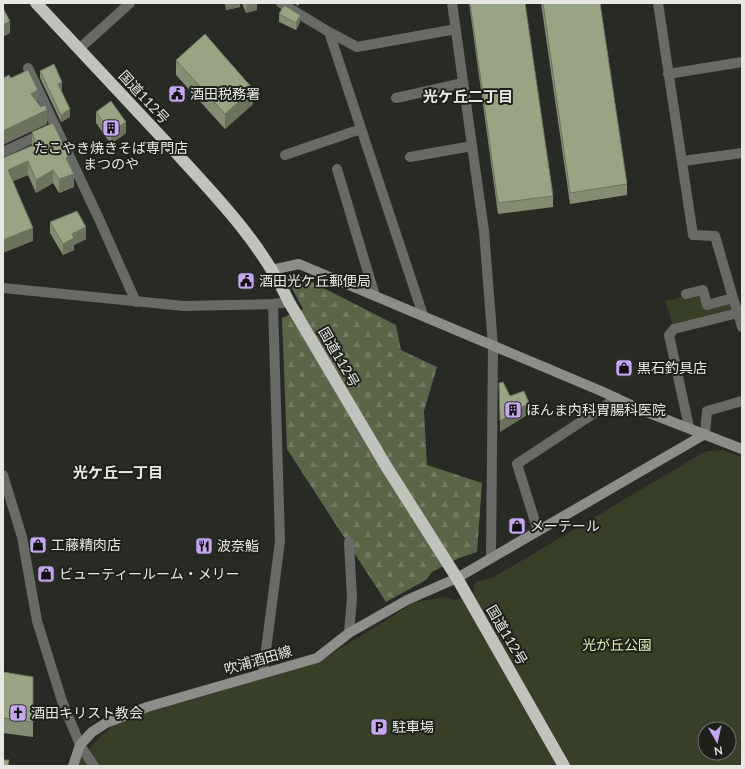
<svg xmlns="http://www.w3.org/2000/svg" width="745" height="769" font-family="Lato,'Noto Sans JP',sans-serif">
<defs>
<pattern id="forest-firs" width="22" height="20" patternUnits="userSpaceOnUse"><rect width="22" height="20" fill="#5b6548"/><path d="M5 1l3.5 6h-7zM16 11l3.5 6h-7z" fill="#737b62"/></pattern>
</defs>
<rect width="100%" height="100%" fill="#282a24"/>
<path fill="url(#forest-firs)" d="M298,275L396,325L401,350L437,367L424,411L427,465L482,483L477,552L459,558L432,572L426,580L386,602L287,449L282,318L303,309L286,277Z"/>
<path fill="#374026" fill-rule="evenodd" d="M701,292L707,307L732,299L736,312L674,328L665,301Z
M722,450L742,457V766H73L103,734L122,719L135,713L188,701L322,660L413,603L443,597L455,600L473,594L475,582L494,577L699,455L707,451ZM705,729H729V753H705Z"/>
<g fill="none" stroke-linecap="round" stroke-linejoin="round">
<path stroke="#686a66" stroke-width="10" d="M281,3L329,32L423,315
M452,3L484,231L493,346L491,558
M658,3L693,235L715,236L733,298L707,305L703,290L686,294
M329,32L357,47L456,29
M79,49L130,3
M28,68L99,219L136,302
M668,74L742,62
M396,98L463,83
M3,152L44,133
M285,155L361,129
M410,157L472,146
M683,161L742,153
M337,169L375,296
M3,288L184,306L273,304
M738,313L742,327
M689,427L669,335L674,329L738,313L733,298
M705,434L707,411L742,401
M3,475L22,537L37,621L62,701L80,745L94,766
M538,531L517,464L617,398
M349,542L352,598L349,633
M263,673L280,541L273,304L289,302"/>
<path stroke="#8c8e89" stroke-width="10" d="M271,270L299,264L601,391L644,411L742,449
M73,766L80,745L92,732L106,723L147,707L317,658L349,633L407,600L457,578L705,434"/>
<path stroke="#c0c3bb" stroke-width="12" d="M36,3C79,49 123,96 166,142C212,192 260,240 289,302L386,466L457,578L564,766"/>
</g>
<path fill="#848d72" d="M225,3H240V7L226,10Z
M242,3H257V10L246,13Z
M294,3H300L298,6Z
M469,3H525L553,196V207L498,214Z
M541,3H600L627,184V195L570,204Z
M279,14L300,22L296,30L279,22Z
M176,60L253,104L225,129L176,75Z
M40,71L62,90H61L70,117L61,122L40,78Z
M96,112L126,133L111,144L96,123Z
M32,132L69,164L74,187L59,193L53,183L36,193L28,175L13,181L33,241L3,158L32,146Z
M50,222L86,239L74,245V250L63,255L50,233Z
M3,672L33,677V737L3,733Z"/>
<path fill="#6b735d" d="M226,3H240V7L226,10Z
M253,3H257V10L246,13V5Z
M300,15V22L296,30V23Z
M10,21V33L3,37V25Z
M62,82V90L58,92V84Z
M253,89V104L225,129V114Z
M38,90V104L31,94Z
M70,109V117L61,122V115Z
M47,110V124L3,145V131Z
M126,122V133L111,144V132Z
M69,156V170L66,158Z
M28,161V175L8,183V170Z
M53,170V183L36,193V180Z
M74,174V187L59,193V179Z
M86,227V239L74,245V250L63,255V244L72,234Z
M33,228V241L3,253V240Z
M529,403V414L500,432V421Z"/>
<path fill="#99a485" stroke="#6b735d" d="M245,3H253L246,5Z
M470,3H525L553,196L498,203Z
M543,3H600L627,184L570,193Z
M284,5L300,15L296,23L279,14Z
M3,8L10,21L3,25Z
M205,34L253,89L225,114L176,60Z
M54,64L62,82L58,84L70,109L61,115L40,71Z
M28,70L38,90L31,94L41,107L45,105L47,110L3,131V78L9,75L11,78Z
M111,101L126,122L111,132L96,112Z
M53,123L69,156L66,158L74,174L59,179L53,170L36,180L28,161L8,170L33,228L3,240V157V158L36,144L32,132Z
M77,211L86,227L72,234L74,238L63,244L50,222Z
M503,382L510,396L524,391L529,403L500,421L499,383Z
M3,672L33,677V722L3,718Z
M3,760H9L8,766H3Z"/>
<defs>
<symbol id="civic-square" viewBox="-11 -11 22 22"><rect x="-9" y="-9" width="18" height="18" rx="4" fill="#c7a6f0" stroke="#1e211a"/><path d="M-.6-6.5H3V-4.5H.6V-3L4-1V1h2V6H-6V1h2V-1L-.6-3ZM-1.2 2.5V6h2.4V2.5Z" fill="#111"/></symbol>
<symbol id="building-square" viewBox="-11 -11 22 22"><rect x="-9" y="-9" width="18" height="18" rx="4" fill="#c7a6f0" stroke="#1e211a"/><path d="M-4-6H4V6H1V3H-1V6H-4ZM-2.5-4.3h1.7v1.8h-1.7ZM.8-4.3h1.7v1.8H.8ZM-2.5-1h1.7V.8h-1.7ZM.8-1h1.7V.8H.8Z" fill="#111"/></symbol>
<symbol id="shop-square" viewBox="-11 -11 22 22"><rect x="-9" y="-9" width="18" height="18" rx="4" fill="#c7a6f0" stroke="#1e211a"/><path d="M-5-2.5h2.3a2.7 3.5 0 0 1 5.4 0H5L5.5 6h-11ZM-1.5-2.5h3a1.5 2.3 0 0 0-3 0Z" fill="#111"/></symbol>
<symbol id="restaurant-square" viewBox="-11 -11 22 22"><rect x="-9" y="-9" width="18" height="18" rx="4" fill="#c7a6f0" stroke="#1e211a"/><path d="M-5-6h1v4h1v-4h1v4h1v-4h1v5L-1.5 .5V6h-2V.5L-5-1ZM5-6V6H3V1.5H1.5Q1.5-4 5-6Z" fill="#111"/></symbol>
<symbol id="church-square" viewBox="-11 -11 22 22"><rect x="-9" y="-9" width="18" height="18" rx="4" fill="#c7a6f0" stroke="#1e211a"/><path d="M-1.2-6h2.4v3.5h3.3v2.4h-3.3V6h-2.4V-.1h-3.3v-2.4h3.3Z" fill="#111"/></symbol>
<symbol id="parking-square" viewBox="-11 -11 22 22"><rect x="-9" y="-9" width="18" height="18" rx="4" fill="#c7a6f0" stroke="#1e211a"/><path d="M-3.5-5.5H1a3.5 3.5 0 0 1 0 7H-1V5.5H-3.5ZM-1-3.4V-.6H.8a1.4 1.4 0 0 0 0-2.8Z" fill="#111"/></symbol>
</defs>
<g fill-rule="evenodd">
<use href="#civic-square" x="167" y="84" width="20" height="20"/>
<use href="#building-square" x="101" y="118" width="20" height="20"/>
<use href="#civic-square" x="236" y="271" width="20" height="20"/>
<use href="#shop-square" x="614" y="358" width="20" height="20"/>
<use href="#building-square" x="503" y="400" width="20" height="20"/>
<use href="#shop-square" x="507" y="516" width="20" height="20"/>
<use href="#shop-square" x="28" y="535" width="20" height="20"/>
<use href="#restaurant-square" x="194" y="536" width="20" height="20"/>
<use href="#shop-square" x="36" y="564" width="20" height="20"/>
<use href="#church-square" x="8" y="703" width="20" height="20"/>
<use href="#parking-square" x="369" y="717" width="20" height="20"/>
</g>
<g text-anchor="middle" stroke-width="4" stroke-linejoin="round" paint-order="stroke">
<g font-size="14" fill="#e7e8e4" stroke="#1e211a" text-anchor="start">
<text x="190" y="99">酒田税務署</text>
<text x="111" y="153" text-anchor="middle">たこやき焼きそば専門店<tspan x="111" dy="16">まつのや</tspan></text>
<text x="259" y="286">酒田光ケ丘郵便局</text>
<text x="637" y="373">黒石釣具店</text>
<text x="526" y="415">ほんま内科胃腸科医院</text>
<text x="530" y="531">メーテール</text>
<text x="51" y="550">工藤精肉店</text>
<text x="217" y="551">波奈鮨</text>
<text x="59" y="579">ビューティールーム・メリー</text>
<text x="31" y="718">酒田キリスト教会</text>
<text x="392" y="732">駐車場</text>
</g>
<g font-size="14" fill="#e7e8e4" stroke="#1e211a">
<text transform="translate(144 97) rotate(47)" y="5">国道112号</text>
<text transform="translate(339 357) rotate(60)" y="5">国道112号</text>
<text transform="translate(507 635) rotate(60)" y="5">国道112号</text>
<text transform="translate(258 660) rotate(-16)" y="5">吹浦酒田線</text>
</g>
<g font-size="14" fill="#d9eeb6" stroke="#1e211a">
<text x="617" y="650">光が丘公園</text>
</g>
<g font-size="15" font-weight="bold" fill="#e7e8e4" stroke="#1e211a">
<text x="468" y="102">光ケ丘二丁目</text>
<text x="118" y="478">光ケ丘一丁目</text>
</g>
</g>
<rect width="745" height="769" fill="none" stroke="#e7e8e4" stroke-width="8"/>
<g transform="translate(717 741) rotate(171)"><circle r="19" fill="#1e211a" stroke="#6e716b"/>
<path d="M0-3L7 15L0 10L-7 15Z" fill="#c7a6f0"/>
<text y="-6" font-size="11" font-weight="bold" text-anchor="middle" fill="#e7e8e4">N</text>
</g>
</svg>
